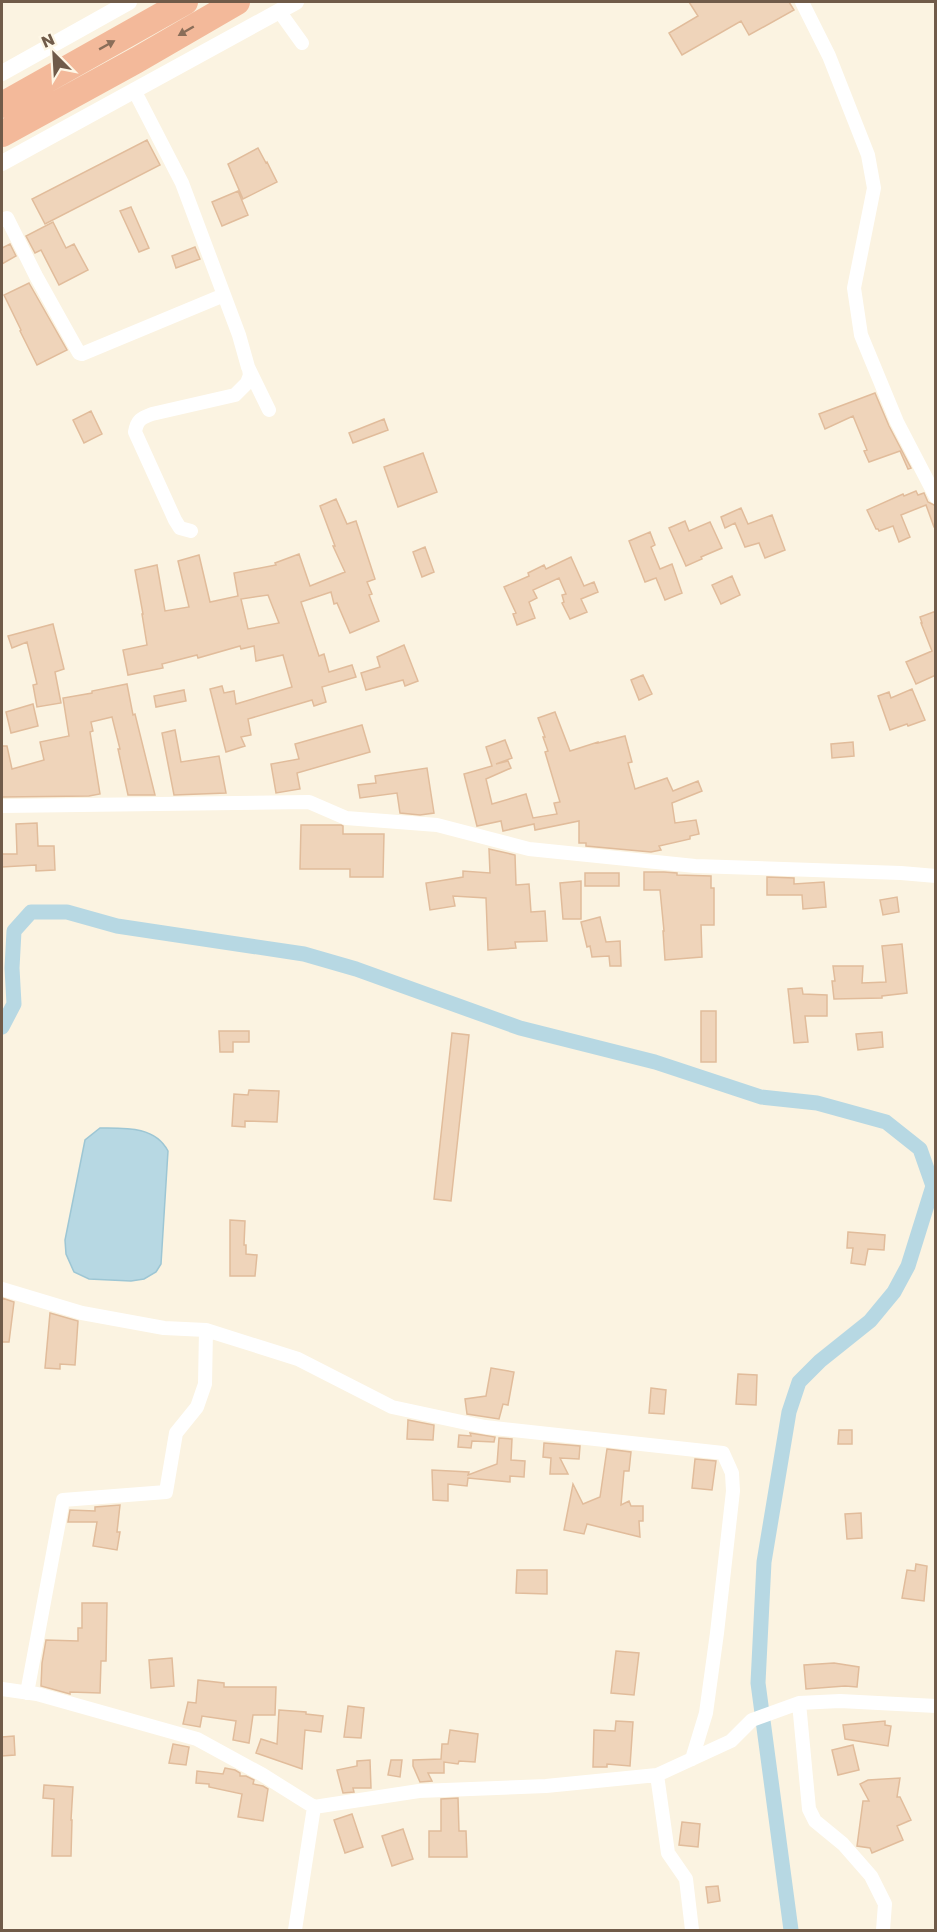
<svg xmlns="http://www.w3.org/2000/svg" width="937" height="1932" font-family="Poppins,sans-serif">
<rect width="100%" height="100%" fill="#fbf3e1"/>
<path fill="#b7d8e3" stroke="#9dc6d4" stroke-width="1.5" d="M100,1128C125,1128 155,1126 168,1151L161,1264L156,1272L144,1279L131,1281L89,1279L74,1272L66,1254L65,1240L85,1140Z"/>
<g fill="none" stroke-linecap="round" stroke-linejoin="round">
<path stroke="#b7d8e3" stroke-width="15" d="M2,1027L14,1004L12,968L14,931L31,912H67L117,926L304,954L356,969L520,1028L655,1062L761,1097L817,1103L886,1122L920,1149L933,1186L908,1266L894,1292L870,1321L820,1361L799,1382L789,1412L764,1562L758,1683L791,1930"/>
</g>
<path fill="#efd4ba" stroke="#e1bc9b" stroke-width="1.5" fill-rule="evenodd" d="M689,2H789L794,10L749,35L741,21L682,55L669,33L698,16Z
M147,140L160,165L45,224L32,199Z
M258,148L266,163L267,162L277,182L243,199L228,164Z
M238,191L248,215L222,226L212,202Z
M131,207L149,248L139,252L120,211Z
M53,222L66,248L74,244L88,270L59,285L41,250L35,253L26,236Z
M10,244L16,256L2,264V248Z
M195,247L200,259L176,268L172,256Z
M29,283L67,350L37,365L20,331L21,330L4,295Z
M875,393L889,426L911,468L908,469L900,451L869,462L864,451L867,450L853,416L825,429L819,414Z
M91,411L102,434L84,443L73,420Z
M384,419L388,430L353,443L349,433Z
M423,453L437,492L398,507L384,467Z
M916,491L918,495L924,493L928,502L936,506V527H934L926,505L901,515L910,537L899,542L893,526L879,531L878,529H876L867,510L903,494L904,496Z
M336,499L347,524L356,521L375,579L367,582L372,594L369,595L379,621L350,633L337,603L334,604L331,592L301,602L319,656L324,654L329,672L352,665L356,677L322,687L326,702L314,706L312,700L248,719L251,735L241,737L245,746L226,752L210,689L222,686L224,693L234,691L236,704L292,687L283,655L256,661L254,646L241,649L240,646L198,658L197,655L162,664L163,668L128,675L123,650L147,645L142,614H143L135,570L157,565L165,611L189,607L178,561L199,555L210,602L238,596L234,573L276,565L275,563L299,554L310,586L345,572L333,546H335L320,506ZM268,595L279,623L248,629L241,599Z
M741,508L748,524L772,515L785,550L765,558L759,543L745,547L735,523L725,528L721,517Z
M685,521L689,531L710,522L722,548L701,557L702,559L686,566L669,528Z
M650,532L655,545L651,547L660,569L672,564L682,593L665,600L656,578L645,582L629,541Z
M425,547L434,572L422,577L413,552Z
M571,557L584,586L594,582L598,592L581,599L587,612L570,619L562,603L564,602L562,595L566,594L559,578L533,590L537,598L529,602L535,618L517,625L513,614L516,613L504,587L529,576L528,573L544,565L546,569Z
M732,576L740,595L721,604L712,585Z
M936,611V675L916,684L906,662L932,651L921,623H922L920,617Z
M53,624L64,669L55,672L61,703L37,707L33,685L37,684L27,642L12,648L8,636Z
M404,645L418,681L405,686L403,680L366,690L361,673L380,667L377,657Z
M643,675L652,694L639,700L631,680Z
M127,684L133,715L135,714L155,795H128L118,749H120L112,717L91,722L93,731L90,732L100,794L89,796L2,797V746H7L12,769L44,760L40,742L69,736L63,698L92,693V691Z
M912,689L925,720L908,726L907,724L890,730L878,696L889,692L891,698Z
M184,690L186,701L156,707L154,696Z
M33,704L38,726L11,733L6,712Z
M555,712L570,751L598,742V743L625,736L632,762L628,763L635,789L667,778L673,791L698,781L702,791L672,803L675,823L696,820L699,834L690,836V839L659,846L661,850L651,852L586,846V843H579V821L535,830L534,824L503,831L501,821L477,826L464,774L492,766L486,747L505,740L512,758L496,764L508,761L511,768L486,779L492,804L526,794L533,818L557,814L554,803L560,802L545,752L548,751L543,737H545L538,718Z
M362,725L370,752L297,773L300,789L276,793L271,764L299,759L295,744Z
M175,730L181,762L219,756L226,793L174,795L162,733Z
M853,742L854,756L832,758L831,744Z
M427,768L434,813L420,815L400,813L397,793L360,798L358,785L376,783L375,776Z
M37,823L38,846H54L55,870L36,871V865L2,867V854H17L16,824Z
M301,825H341L343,826V834H384L383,877H350V869H300Z
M489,849L515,855L516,885L529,884L531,912L545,911L547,941L515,942L516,948L488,950L486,898L453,896L455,906L430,910L426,883L463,877V871L490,873Z
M644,872H664L677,873V875L711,876V888H714V925H701L702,957L665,960L663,931H664L660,890H644Z
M585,873H619V886H585Z
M767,877L794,878V884L824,882L826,907L803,909L802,895H767Z
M581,881V919H563L560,883Z
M897,897L899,912L883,915L880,900Z
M600,917L606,942L620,941L621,966H610L609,956L592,957L590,946L587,947L581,922Z
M902,944L907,993L882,996V998L834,999L832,981H835L833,966H863L862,983L886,982L882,946Z
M802,988L803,994L827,995V1016H805L808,1042L794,1043L788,989Z
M701,1011H716V1062H701Z
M219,1031H249V1042H233V1052H220Z
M882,1032L883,1047L858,1050L856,1034Z
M452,1033L469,1035L451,1201L434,1199Z
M249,1090L279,1091L277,1122L245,1121V1127L232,1126L234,1094L248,1095Z
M230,1220L245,1221L244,1245H246V1254L257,1255L255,1276H230Z
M848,1232L885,1235L884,1250L868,1249L865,1265L851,1263L853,1248H847Z
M2,1298L14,1302L9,1342H2Z
M50,1313L78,1321L75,1365L60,1364V1369L45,1368Z
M491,1368L514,1372L508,1405L503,1404L499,1419L467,1414L465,1399L486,1396Z
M738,1374L757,1375L756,1405L736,1404Z
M651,1388L666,1390L664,1414L649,1413Z
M408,1420L434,1425L433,1440L407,1439Z
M839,1430H852V1444H838Z
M470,1433L495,1437L494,1442L472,1441L471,1448L458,1447L459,1435L471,1436Z
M499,1438L512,1439L511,1460L525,1461L524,1477L510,1476V1482L468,1478L467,1486L448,1484V1501L433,1500L432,1470L469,1472L468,1475L497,1464Z
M544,1443L580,1446L579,1459L560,1458L568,1474H550L551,1458L543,1457Z
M607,1449L631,1452L629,1471H624L621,1505L629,1501L631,1506H643V1521H639L640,1537L587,1524L584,1534L564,1530L573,1484L583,1504L600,1497Z
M695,1459L716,1461L712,1490L692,1488Z
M120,1505L117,1532H120L117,1550L93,1546L97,1522H68L70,1510L95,1511V1507Z
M861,1513L862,1538L847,1539L845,1514Z
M916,1564L927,1566L924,1601L902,1598L907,1570L915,1571Z
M517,1570H547V1594L516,1593Z
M82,1603H107L106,1661H101L100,1693L70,1692V1694L41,1686L42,1663L46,1640L78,1641V1628H82Z
M616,1651L639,1653L634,1695L611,1693Z
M172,1658L174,1686L151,1688L149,1660Z
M834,1663L859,1667L857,1687L845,1686L806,1689L804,1665Z
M198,1680L224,1683V1687H276L275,1715H253L249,1743L233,1740L236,1721L202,1716L200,1727L183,1724L188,1702L196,1703Z
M348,1706L364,1708L361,1738L344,1737Z
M279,1710L306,1712V1714L323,1716L321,1732L305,1730L302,1769L256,1753L261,1739L277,1744Z
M616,1721L633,1722L630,1766L607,1764V1767H593L594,1730L615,1731Z
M885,1721V1725L891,1726L888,1746L845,1739L843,1725Z
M450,1730L478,1734L475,1762L459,1761L458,1764L444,1762V1773H428L432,1781L420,1782L413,1766V1760L441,1759L442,1744H448Z
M14,1736L15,1755L2,1756V1737Z
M173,1744L189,1747L186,1765L169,1763Z
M853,1745L859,1770L838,1775L832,1750Z
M370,1760L371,1788H353L354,1792L343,1793L337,1770L357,1766V1761Z
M391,1760H402L400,1777L388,1775Z
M225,1768L235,1770L240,1773V1776H246L254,1780L253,1784L263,1786L268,1789L263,1821L238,1817L242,1794L209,1787V1784L196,1783L197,1771L223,1774Z
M900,1778L897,1797H900L911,1820L897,1826L903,1840L872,1853L870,1848L857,1846L863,1801H869L860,1784L868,1780Z
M44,1785L73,1787L71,1820H72L71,1856H52L54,1799L43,1798Z
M458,1798L459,1831H466L467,1857H429V1831H441V1799Z
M352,1814L363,1847L345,1853L334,1820Z
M682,1822L700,1824L698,1847L679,1845Z
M403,1829L413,1859L392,1866L382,1836Z
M718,1886L720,1901L708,1903L706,1887Z"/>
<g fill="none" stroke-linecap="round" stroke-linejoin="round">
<path stroke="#fff" stroke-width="14" d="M802,2L829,56L868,155L874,188L854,288L861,335L897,422L936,497
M279,11L302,43
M134,90L182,183L239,335L248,367L269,410
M2,220L7,218L36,276L79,353L82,354L224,295
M191,531L180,528L175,520L135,432C137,420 141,418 152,414L235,395L247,383L250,375L249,369
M2,806L309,802L346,818L437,825L529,849L695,866L901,873L936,876
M2,1289L82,1313L164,1328L206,1330L298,1359L392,1407L485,1427L723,1453L732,1473L733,1491L717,1633L706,1713L692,1759
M2,1689L37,1694L197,1739L263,1775L314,1807L419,1791L546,1786L657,1775L731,1741L752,1720L799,1703L840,1701L936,1706
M27,1693L63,1500L166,1492L176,1433L197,1407L205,1384L206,1330
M799,1703L809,1809L815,1821L843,1844L871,1876L885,1904L883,1930
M657,1775L668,1853L686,1879L692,1930
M295,1930L314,1807"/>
<path stroke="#fff" stroke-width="16" d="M2,73L129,2
M2,163L296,2"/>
<path stroke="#f3b99a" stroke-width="26" d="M2,105L185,2
M2,134L137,60L237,2"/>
</g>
<defs><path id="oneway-solid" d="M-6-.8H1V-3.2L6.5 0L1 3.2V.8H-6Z" transform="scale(1.5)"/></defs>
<g fill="#8a6e59">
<use href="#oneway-solid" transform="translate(186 31) rotate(150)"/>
<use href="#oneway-solid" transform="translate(107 45) rotate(-29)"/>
</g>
<rect width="937" height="1932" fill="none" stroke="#705b49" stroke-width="6"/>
<g transform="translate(54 54) rotate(336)" stroke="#fef7e6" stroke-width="4.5" paint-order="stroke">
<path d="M0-4.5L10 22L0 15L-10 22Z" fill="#705b49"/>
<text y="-9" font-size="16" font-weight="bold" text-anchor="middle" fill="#705b49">N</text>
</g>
</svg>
